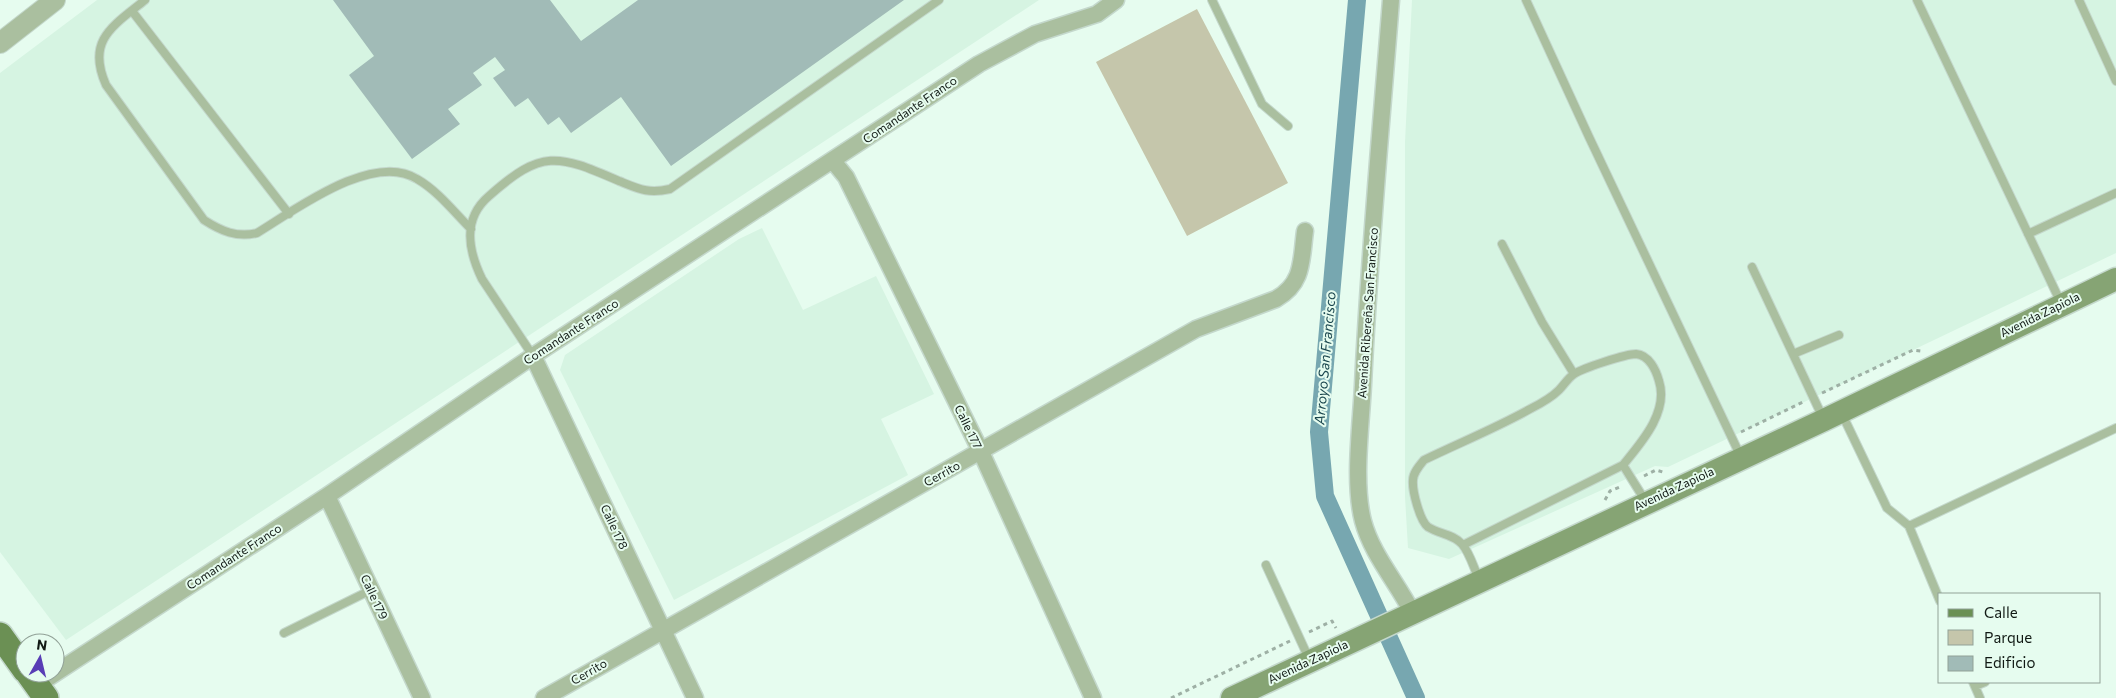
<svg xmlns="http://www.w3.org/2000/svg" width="2116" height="698" font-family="Commissioner,sans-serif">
<rect width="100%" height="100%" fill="#e6fcef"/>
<path fill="#d6f4e2" d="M97,0H1039L66,640L0,552V73Z
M1412,0H2116V253L1668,467L1655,466L1449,559L1408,548L1405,497V142Z
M762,228L803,310L876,276L934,394L881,419L908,475L674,600L560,370L565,355L739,239Z"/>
<path fill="#c5c6ab" d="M1197,9L1288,183L1187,236L1096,62Z"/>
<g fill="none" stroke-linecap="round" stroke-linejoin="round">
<path stroke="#77a7b0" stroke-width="18" d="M1357,0L1319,432L1325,496L1416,698"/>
</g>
<path fill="#a1bbb7" d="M333,0H550L581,41L638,0H904L671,166L621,97L571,133L559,117L548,125L528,98L515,107L493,78L505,70L495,57L473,73L482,85L448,109L460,124L412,159L349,75L374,56Z"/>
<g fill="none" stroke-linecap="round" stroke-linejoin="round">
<defs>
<path id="service" d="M145,0C113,26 86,40 106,85L204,220C221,231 237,238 257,233C295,210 373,151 417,179C438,191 454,212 471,229
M1212,0L1262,104L1288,126
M1526,0L1589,137L1741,457
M1917,0L2061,303
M2079,0L2116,81
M132,11L289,214
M2028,234L2116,193
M1502,244L1542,322L1574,374
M1752,267L1823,418
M1793,354L1839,335
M533,356L482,279C468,250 462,219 489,196C542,149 557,154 619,181C639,189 648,194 670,189L939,0
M1842,414L1887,508L1909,526L1940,601
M1909,526L2116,428
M1463,545L1623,465
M1266,565L1310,661
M1479,579C1474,569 1470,553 1462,544C1453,534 1439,534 1428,527C1420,521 1412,491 1413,480C1413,473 1419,466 1424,460C1459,443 1496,428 1530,409C1540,404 1551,398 1559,390C1564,385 1568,378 1574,374C1583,368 1626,354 1636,354C1649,355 1656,370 1659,381C1669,412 1641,443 1623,465L1646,502
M284,633L371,590
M1973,682L1980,698
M1975,686L1985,682"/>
<path id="minor" d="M1391,0C1381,128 1369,256 1363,385C1361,426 1353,482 1363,521C1372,555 1397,582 1413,614
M833,161L846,177L981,452L1093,698
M533,356L695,698
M327,496L422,698
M37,685L327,496L533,356L979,64L1035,34L1097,14L1116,0
M544,698L1196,329L1276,299C1304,283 1301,260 1305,231"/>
<path id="tertiary" d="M0,43L55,0"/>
<path id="secondary" d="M1232,698L1824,420L2116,279"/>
<path id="primary" d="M0,635L25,670
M28,673L46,698"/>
</defs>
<use href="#service" stroke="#c4d8cc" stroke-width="10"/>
<use href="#minor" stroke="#c4d8cc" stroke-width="19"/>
<use href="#tertiary" stroke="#c4d8cc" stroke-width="22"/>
<use href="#secondary" stroke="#c4d8cc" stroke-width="25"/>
<use href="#primary" stroke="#c4d8cc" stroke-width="28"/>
<path stroke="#9eb0a5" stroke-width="3" stroke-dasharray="4 4" stroke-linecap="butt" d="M1822,393L1913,350L1921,351
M1741,432L1803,402
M1644,476L1656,470L1666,473
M1605,500L1610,491L1622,486
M1309,632L1332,621L1336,628
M1171,698L1290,641"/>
<use href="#service" stroke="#aabf9f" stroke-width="8"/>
<use href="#minor" stroke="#aabf9f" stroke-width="16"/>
<use href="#tertiary" stroke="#aabf9f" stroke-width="20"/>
<use href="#secondary" stroke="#86a474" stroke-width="22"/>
<use href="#primary" stroke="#6b9054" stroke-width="25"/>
</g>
<g text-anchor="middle" stroke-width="4" stroke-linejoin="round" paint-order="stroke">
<g font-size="12" fill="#111914" stroke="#e6fcef">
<text transform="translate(910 110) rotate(-34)" y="4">Comandante Franco</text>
<text transform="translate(1368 313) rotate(-86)" y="4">Avenida Ribereña San Francisco</text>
<text transform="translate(2040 315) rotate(-26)" y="4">Avenida Zapiola</text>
<text transform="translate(571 332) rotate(-33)" y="4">Comandante Franco</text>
<text transform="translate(968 427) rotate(64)" y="4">Calle 177</text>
<text transform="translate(942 474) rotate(-29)" y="4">Cerrito</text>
<text transform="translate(1674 489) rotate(-25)" y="4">Avenida Zapiola</text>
<text transform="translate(614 527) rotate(65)" y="4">Calle 178</text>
<text transform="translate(234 557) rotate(-33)" y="4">Comandante Franco</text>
<text transform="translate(374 597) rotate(65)" y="4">Calle 179</text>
<text transform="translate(1308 662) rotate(-25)" y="4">Avenida Zapiola</text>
<text transform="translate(589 672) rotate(-30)" y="4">Cerrito</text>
</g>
<g font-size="14" font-style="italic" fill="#1b464e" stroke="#e6fcef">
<text transform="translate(1325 358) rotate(-85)" y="5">Arroyo San Francisco</text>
</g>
</g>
<rect x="1938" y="593" width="162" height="90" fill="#e6fcef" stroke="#91a197"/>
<rect x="1948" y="609" width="25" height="8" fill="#6b9054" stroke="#91a197"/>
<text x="1984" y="618" font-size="15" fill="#111914">Calle</text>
<rect x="1948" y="630" width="25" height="15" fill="#c5c6ab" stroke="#91a197"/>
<text x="1984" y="643" font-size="15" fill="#111914">Parque</text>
<rect x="1948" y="656" width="25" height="15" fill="#a1bbb7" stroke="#91a197"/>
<text x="1984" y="668" font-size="15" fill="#111914">Edificio</text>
<g transform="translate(40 658) rotate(8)"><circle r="24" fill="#e6fcef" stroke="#91a197"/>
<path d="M0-4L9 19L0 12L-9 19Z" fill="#583db5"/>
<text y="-8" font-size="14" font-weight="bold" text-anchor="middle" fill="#111914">N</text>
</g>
</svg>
